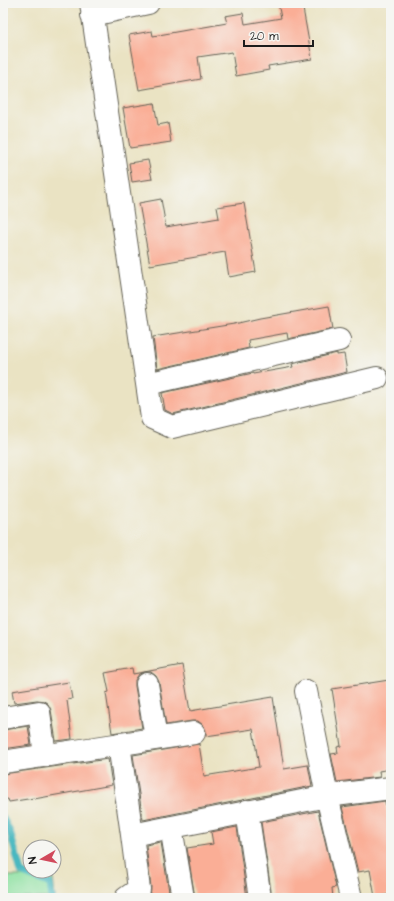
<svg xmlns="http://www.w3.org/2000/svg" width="394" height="901" font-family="'Architects Daughter',sans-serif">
<rect width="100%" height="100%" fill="#f6f6f2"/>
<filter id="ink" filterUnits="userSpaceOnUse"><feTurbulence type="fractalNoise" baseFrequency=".025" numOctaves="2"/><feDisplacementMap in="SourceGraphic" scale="8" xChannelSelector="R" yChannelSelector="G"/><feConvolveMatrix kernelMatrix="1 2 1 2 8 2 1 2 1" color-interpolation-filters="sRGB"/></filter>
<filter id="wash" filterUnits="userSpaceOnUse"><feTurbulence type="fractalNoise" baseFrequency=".012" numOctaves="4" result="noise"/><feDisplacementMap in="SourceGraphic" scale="16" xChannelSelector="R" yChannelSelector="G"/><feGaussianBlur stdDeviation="0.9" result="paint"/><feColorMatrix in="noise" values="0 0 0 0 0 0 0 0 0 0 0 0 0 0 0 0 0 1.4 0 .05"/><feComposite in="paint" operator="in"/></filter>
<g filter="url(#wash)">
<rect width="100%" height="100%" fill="#eae3c3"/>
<path fill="#8ee1a2" stroke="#557e5f" d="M3,876H53L55,898H3Z"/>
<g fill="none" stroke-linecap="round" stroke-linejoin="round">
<path stroke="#49b8c0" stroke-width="7" d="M3,818L10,832L21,872L50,884L52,898"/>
</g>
<g id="blocks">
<path fill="#faae96" d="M278,3H302L312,59L268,66L269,70L236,76L232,52L198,57L201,79L139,90L129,35L152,31L153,36L227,23L225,16L243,13L245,24L281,18Z
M154,103L158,125L168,123L171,142L130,148L123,108Z
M148,160L152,179L132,182L129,163Z
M161,199L166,227L219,218L217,207L244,203L256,272L229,277L225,252L150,265L139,203Z
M329,306L333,329L288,339L287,333L248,340L249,348L157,369L153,337L234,324L260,318Z
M337,353V355L344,354L347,372L173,414L165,410L162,393L253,373V374L293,367L292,364Z
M182,665L190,711L273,697L284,769L308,765L312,786L143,820L133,755L199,744L204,776L259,767L253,729L206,736V731L204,726L198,721H192L166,725L159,682L156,676L151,672H145L139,674L135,680V686L142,728L112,733L106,693L109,692L105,673L132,668L133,674Z
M389,680L391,690V769L379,771L380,777L337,782L331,754L338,753L337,747L341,746L332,689Z
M69,682L72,699L67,700L72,739L56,741L51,710L48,704L44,701L37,700L14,703L12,691Z
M28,726L31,745L3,749V730Z
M108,759L112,785L34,799V798L9,802L8,799L3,800V774Z
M385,801L391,834V894L375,897L370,870L358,872L342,807Z
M318,811L336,887L332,888L333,898H272L261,822Z
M237,827L247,898H195L187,848L213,844L211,832Z
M161,842L170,898H150L151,887L146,845Z"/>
</g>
</g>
<g filter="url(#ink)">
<use href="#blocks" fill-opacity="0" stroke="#646256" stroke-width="1"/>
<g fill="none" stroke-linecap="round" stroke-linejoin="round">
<defs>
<path id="street" d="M91,3L152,418L172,427L377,378
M92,15L148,3
M147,384L339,340
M147,684L156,738
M306,691L327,796L351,898
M3,718L39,712L45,755
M119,744L132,835
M3,762L194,733
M247,811L260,898
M171,827L183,898
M126,898L139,889L132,835L327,796L391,788"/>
</defs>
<use href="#street" stroke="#646256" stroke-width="24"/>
<use href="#street" stroke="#fff" stroke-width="22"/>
</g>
</g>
<rect width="394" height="901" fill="none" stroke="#f6f6f2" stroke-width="16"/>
<g transform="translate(42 859) rotate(261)"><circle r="19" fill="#f6f6f2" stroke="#9f9f9c"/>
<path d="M0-3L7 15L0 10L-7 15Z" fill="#d1495b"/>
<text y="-6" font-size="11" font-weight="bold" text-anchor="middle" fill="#1c1c1c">N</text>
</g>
<path d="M244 40v6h69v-6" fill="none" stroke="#1c1c1c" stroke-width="2"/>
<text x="250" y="40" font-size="12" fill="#1c1c1c" stroke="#f6f6f2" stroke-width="3" paint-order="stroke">20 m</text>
</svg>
